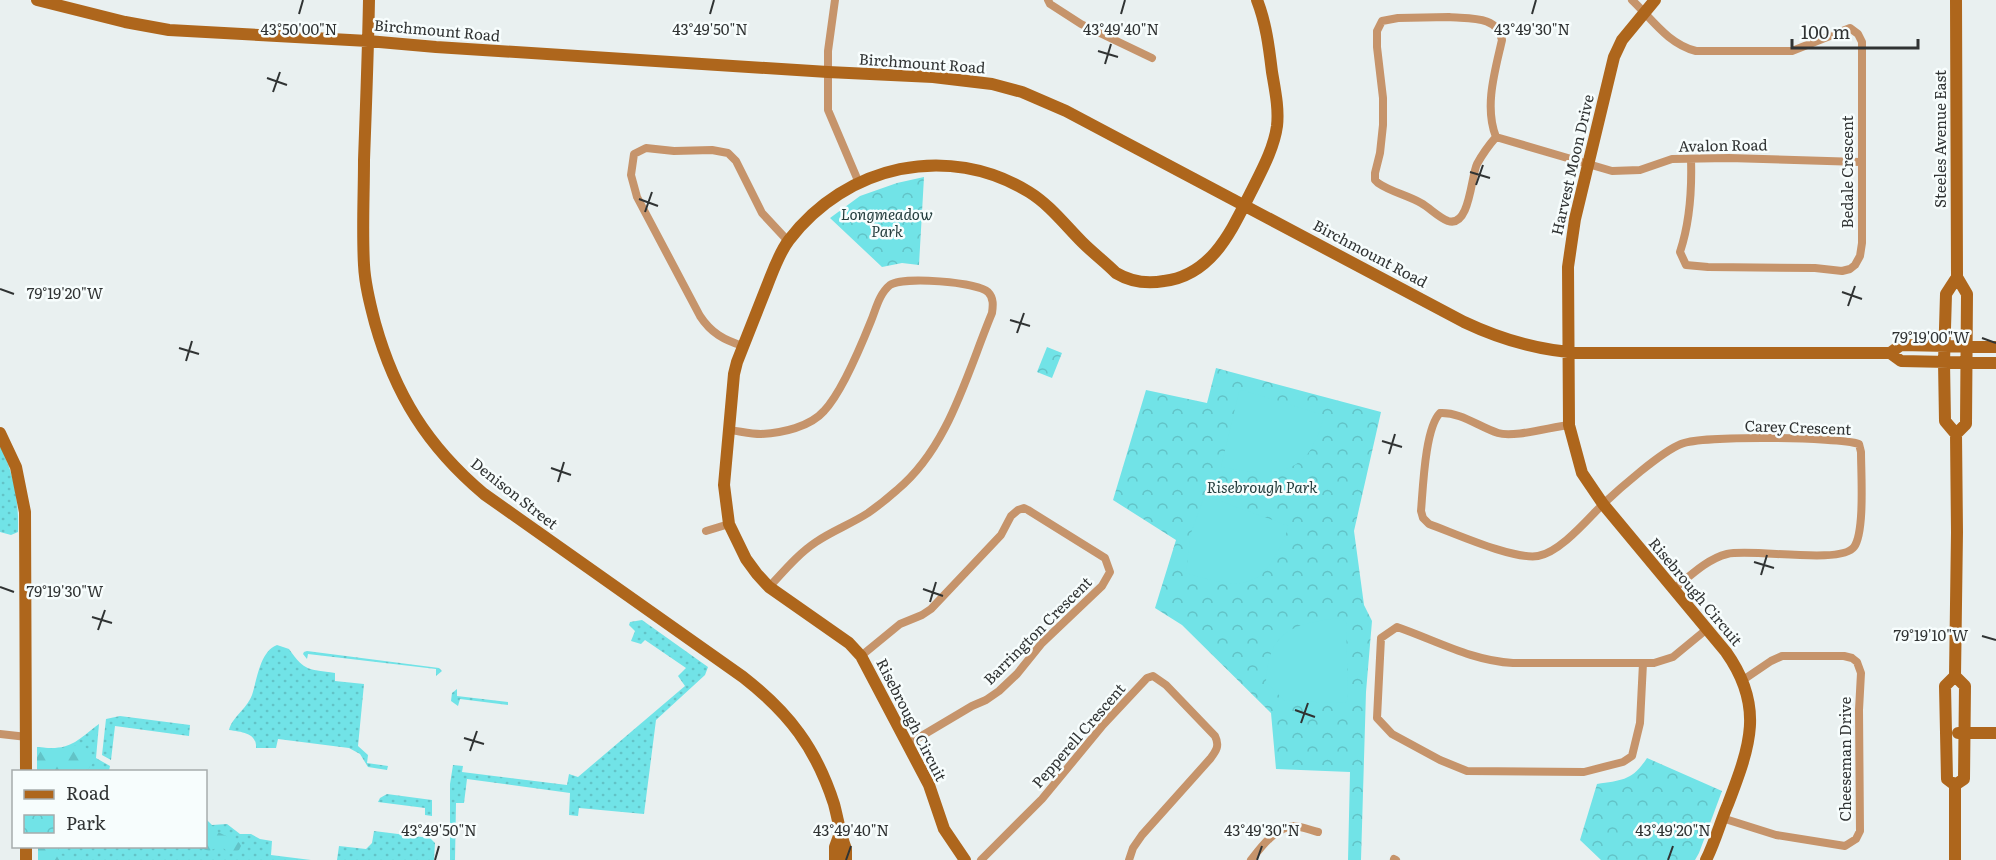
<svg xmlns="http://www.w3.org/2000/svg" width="1996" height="860" font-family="Literata,serif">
<defs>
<pattern id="grass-dots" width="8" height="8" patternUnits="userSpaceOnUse" patternTransform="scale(1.5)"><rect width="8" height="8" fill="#71e3e7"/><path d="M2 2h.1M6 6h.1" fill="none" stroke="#62c3c7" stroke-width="1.8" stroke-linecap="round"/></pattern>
<pattern id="forest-firs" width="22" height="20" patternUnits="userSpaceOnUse" patternTransform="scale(1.5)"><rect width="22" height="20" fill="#71e3e7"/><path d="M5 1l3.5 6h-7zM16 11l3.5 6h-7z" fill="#62c3c7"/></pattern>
<pattern id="park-crowns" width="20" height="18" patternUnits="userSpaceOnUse" patternTransform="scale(1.5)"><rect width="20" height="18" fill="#71e3e7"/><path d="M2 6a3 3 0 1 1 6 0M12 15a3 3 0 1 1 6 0" fill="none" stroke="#62c3c7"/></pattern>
</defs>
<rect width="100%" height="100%" fill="#e9f0f0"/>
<path fill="url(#grass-dots)" d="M0,446C14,473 19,501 18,532L11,535L0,532Z
M642,620L708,667L705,675L656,720L644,814L579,808L578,816L569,815L570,793L467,779L464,803H456L455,860H450V784L453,765L463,766L462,772L567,785L569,774L578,777L685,686L678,676L686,668L645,640L641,644L631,641L635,631L629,625L630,622Z
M277,645L289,649C305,672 309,669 335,673V681L364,684L358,746L368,755L367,763L388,766L387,770L368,767L360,754L349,748L278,739L276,748H256C257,733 242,732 229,730C232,717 246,710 252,695C257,680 260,651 277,645Z
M307,651L439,668L442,671L436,676V669L308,654L307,659L303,654L304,652Z
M457,689V696L508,702V705L460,699L458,706L451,701L452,693Z
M120,716L190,725L189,736L115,726L111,760L102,755L106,719Z
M99,724L96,758L110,766L109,771H37V747C70,751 74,743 99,724Z
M387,794L432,800V816L425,815V808L378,802L380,798Z
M206,819L212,825L227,824L240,834H251L260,839L272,841L271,855L311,860H38V847L206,846Z
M374,831L430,838L435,843L434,860H337L339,846L366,849L372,843Z"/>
<path fill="url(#forest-firs)" d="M81,745C89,749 92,753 94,762L88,769H81L74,764L73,769L75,771H37V747L55,749Z
M206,826L242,844L239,850L230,854L221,846L209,851L197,847L206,846Z
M38,847H58V855L79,858L81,860H38Z"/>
<path fill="url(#park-crowns)" d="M924,177L919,265L902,263L882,267L830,218L860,196L897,183Z
M1047,347L1062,353L1052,378L1037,372Z
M1216,368L1381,412L1354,531L1364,605L1372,621L1366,692L1361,860H1348L1350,772L1276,769L1271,713L1182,625L1155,608L1176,540L1113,500L1146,390L1207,403Z
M1647,758L1722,791L1699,853L1695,860H1601L1580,840L1597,784C1622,780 1632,781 1647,758Z"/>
<path fill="#71e3e7" d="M1242,390L1324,415C1310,478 1275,477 1221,467L1239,392Z
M1209,497L1289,526C1265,589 1247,592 1186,573L1191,533L1203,500Z
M1338,618H1341L1346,622L1348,699L1346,702L1332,703L1284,700L1266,682C1268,631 1293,624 1338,618Z"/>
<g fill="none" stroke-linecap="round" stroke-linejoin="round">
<path stroke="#c6946b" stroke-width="8" d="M835,0L828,51V110L859,183
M1048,0L1050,4L1081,24L1152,58
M1632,0C1652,19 1668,44 1696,51H1792L1850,28L1858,34L1862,42V243L1860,256L1855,265L1850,269L1842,271L1815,268L1708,267L1686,265L1680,252C1690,222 1692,191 1691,159
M1449,17C1469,19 1498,15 1502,40C1495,71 1484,107 1496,137C1489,145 1482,155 1477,164C1471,176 1470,228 1448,221C1438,217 1430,208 1421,203C1407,195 1391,192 1378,183L1375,180V173L1380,153L1383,125V98L1377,47V31L1382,21L1398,18Z
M1496,137L1612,171L1640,170L1672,159L1729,158L1860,162
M743,346C724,340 711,333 700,316L637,197L631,175L634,154L646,148L674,151L712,150L728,153L736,161L762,213L788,241
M1569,425C1551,427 1513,438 1498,433C1479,427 1461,412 1440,413C1425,428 1423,488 1421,511L1423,518L1429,524C1454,533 1513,560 1538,556C1560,552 1586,521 1602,505C1619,489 1661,452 1681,444C1701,435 1838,437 1859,444L1861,452C1861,473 1865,532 1854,547C1841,565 1752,548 1727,554C1707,559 1690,576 1674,589
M729,430C739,431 750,434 761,434C782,433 810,427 824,411C842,392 861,346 871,321C876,309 879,294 890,285C903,276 977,282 988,292C994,298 993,306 992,313C967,373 949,447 897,490C888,498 878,506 868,513C851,524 832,531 816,542C798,554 784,571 769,587
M706,531L729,524
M861,656L900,624L922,615L931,609L1001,535L1011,516L1018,510L1024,508L1028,510L1105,558L1110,572L1102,586L1042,643L1017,674L999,691L986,700L972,706L908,744
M1643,663L1640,723L1632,756L1623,762L1584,772L1467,771L1440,760L1392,734L1377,718L1381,638L1397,627C1435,640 1472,661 1513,663H1654L1673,657L1707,629
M0,734L27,737
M1722,818L1776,835L1845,846L1856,839L1860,831L1859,710L1861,673L1857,662L1852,658L1844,656H1782L1771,661L1743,680
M1394,859L1396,860
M981,860L1042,799L1103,725L1147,678L1153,676L1166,685L1215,736C1220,746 1216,751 1210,759L1142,835L1133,848L1129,860
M1251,860C1261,847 1275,828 1293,826C1301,826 1310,830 1318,832"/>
<path stroke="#ae661c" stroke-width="12" d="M37,0L125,22L169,30L368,41L436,47L828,72L933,77L992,84L1022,92L1066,111L1464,322C1502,340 1540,351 1582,353H1890L1901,361L1996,363
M369,0C368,53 366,107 364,160C364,195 362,230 364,265C365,285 370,304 375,323C395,394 427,446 484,494L743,677C789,713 816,748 834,804C838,819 840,834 846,849V860
M1655,0L1622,40L1614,57L1575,219L1568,267L1569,425L1582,473L1603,504L1726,652C1765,707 1750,746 1728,804C1720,823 1715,842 1706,860
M1890,353L1901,345L1996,347
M0,433L16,467L25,512L26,772
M1956,434L1966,424L1967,294L1957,277L1956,0
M1958,733H1996
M1955,785L1964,779L1965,686L1955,676
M26,860V846
M835,860V847L840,833
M965,860L944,829L929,785L861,656L849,643L769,587L757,574L746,559L729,524L724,485L734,374L737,362C747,337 757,311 767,286C773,271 779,253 789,240C846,165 948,142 1029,192C1050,205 1065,225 1082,242C1093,253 1105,262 1116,273C1131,282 1147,284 1164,281C1213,275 1232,229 1252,190C1262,170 1274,148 1277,126C1279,108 1275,90 1272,72C1269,47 1266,23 1257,0
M1955,860V785L1947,779L1945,686L1955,676L1957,532L1956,434L1945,421L1944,362L1946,294L1957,277"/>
</g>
<path fill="none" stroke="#303333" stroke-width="2" d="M299,14L303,0M710,14L714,0M1121,14L1125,0M1532,14L1536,0M1098,51L1118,57M1105,64L1111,44M267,78L287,85M273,92L280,72M1470,172L1490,178M1476,185L1483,165M639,199L658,206M645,212L652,192M0,289L14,294M1842,292L1862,299M1848,306L1855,286M1010,320L1030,326M1017,333L1024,313M1982,338L1996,343M179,348L199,354M186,361L192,341M1382,441L1402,447M1389,454L1395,434M551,468L571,475M558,482L564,462M1754,562L1774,568M1761,575L1767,555M0,587L14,592M923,589L943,596M930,602L936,582M92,617L112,623M98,630L105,610M1982,636L1996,640M1295,710L1315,717M1301,723L1308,703M464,738L484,744M470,751L477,731M435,860L439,846M846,860L851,846M1257,860L1262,846M1668,860L1673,846"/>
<g text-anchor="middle" stroke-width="5" stroke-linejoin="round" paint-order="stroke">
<g font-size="15" fill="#303333" stroke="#f7fdfd">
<text transform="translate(437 31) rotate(5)" y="5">Birchmount Road</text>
<text transform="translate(922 64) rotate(4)" y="5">Birchmount Road</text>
<text transform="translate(1941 139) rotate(-90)" y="5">Steeles Avenue East</text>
<text transform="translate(1723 146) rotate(-1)" y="5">Avalon Road</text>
<text transform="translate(1573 165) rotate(-77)" y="5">Harvest Moon Drive</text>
<text transform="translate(1848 172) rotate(-90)" y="5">Bedale Crescent</text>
<text transform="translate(1370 254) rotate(28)" y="5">Birchmount Road</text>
<text transform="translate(1798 428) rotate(2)" y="5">Carey Crescent</text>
<text transform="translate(514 494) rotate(38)" y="5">Denison Street</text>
<text transform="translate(1695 592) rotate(50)" y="5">Risebrough Circuit</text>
<text transform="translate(1038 631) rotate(-45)" y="5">Barrington Crescent</text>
<text transform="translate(911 720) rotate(63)" y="5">Risebrough Circuit</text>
<text transform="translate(1079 736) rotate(-49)" y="5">Pepperell Crescent</text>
<text transform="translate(1846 759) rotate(-90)" y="5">Cheeseman Drive</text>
</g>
<g font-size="15" font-style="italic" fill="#243d3d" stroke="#f7fdfd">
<text x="887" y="220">Longmeadow<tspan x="887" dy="17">Park</tspan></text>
<text x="1262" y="493">Risebrough Park</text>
</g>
</g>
<g font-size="15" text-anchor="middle" fill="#303333" stroke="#f7fdfd" stroke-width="5" stroke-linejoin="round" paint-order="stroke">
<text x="299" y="35">43°50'00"N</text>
<text x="710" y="35">43°49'50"N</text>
<text x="1121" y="35">43°49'40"N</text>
<text x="1532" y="35">43°49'30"N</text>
<text x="65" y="299">79°19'20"W</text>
<text x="1931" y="343">79°19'00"W</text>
<text x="65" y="597">79°19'30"W</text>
<text x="1931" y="641">79°19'10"W</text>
<text x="439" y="836">43°49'50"N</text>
<text x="851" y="836">43°49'40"N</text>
<text x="1673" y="836">43°49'20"N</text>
<text x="1262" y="836">43°49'30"N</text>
</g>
<rect x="12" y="770" width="195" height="78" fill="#f7fdfd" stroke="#a7acac" stroke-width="1.5"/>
<rect x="24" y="790" width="30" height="9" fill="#ae661c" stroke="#a7acac" stroke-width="1.5"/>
<text x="66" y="800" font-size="18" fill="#303333">Road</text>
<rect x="24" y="815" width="30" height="18" fill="url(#park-crowns)" stroke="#a7acac" stroke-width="1.5"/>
<text x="66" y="830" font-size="18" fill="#303333">Park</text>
<path d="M1792 39v9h126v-9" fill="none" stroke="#303333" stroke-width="3"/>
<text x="1801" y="39" font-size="18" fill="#303333" stroke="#f7fdfd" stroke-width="4.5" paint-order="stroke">100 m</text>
</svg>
